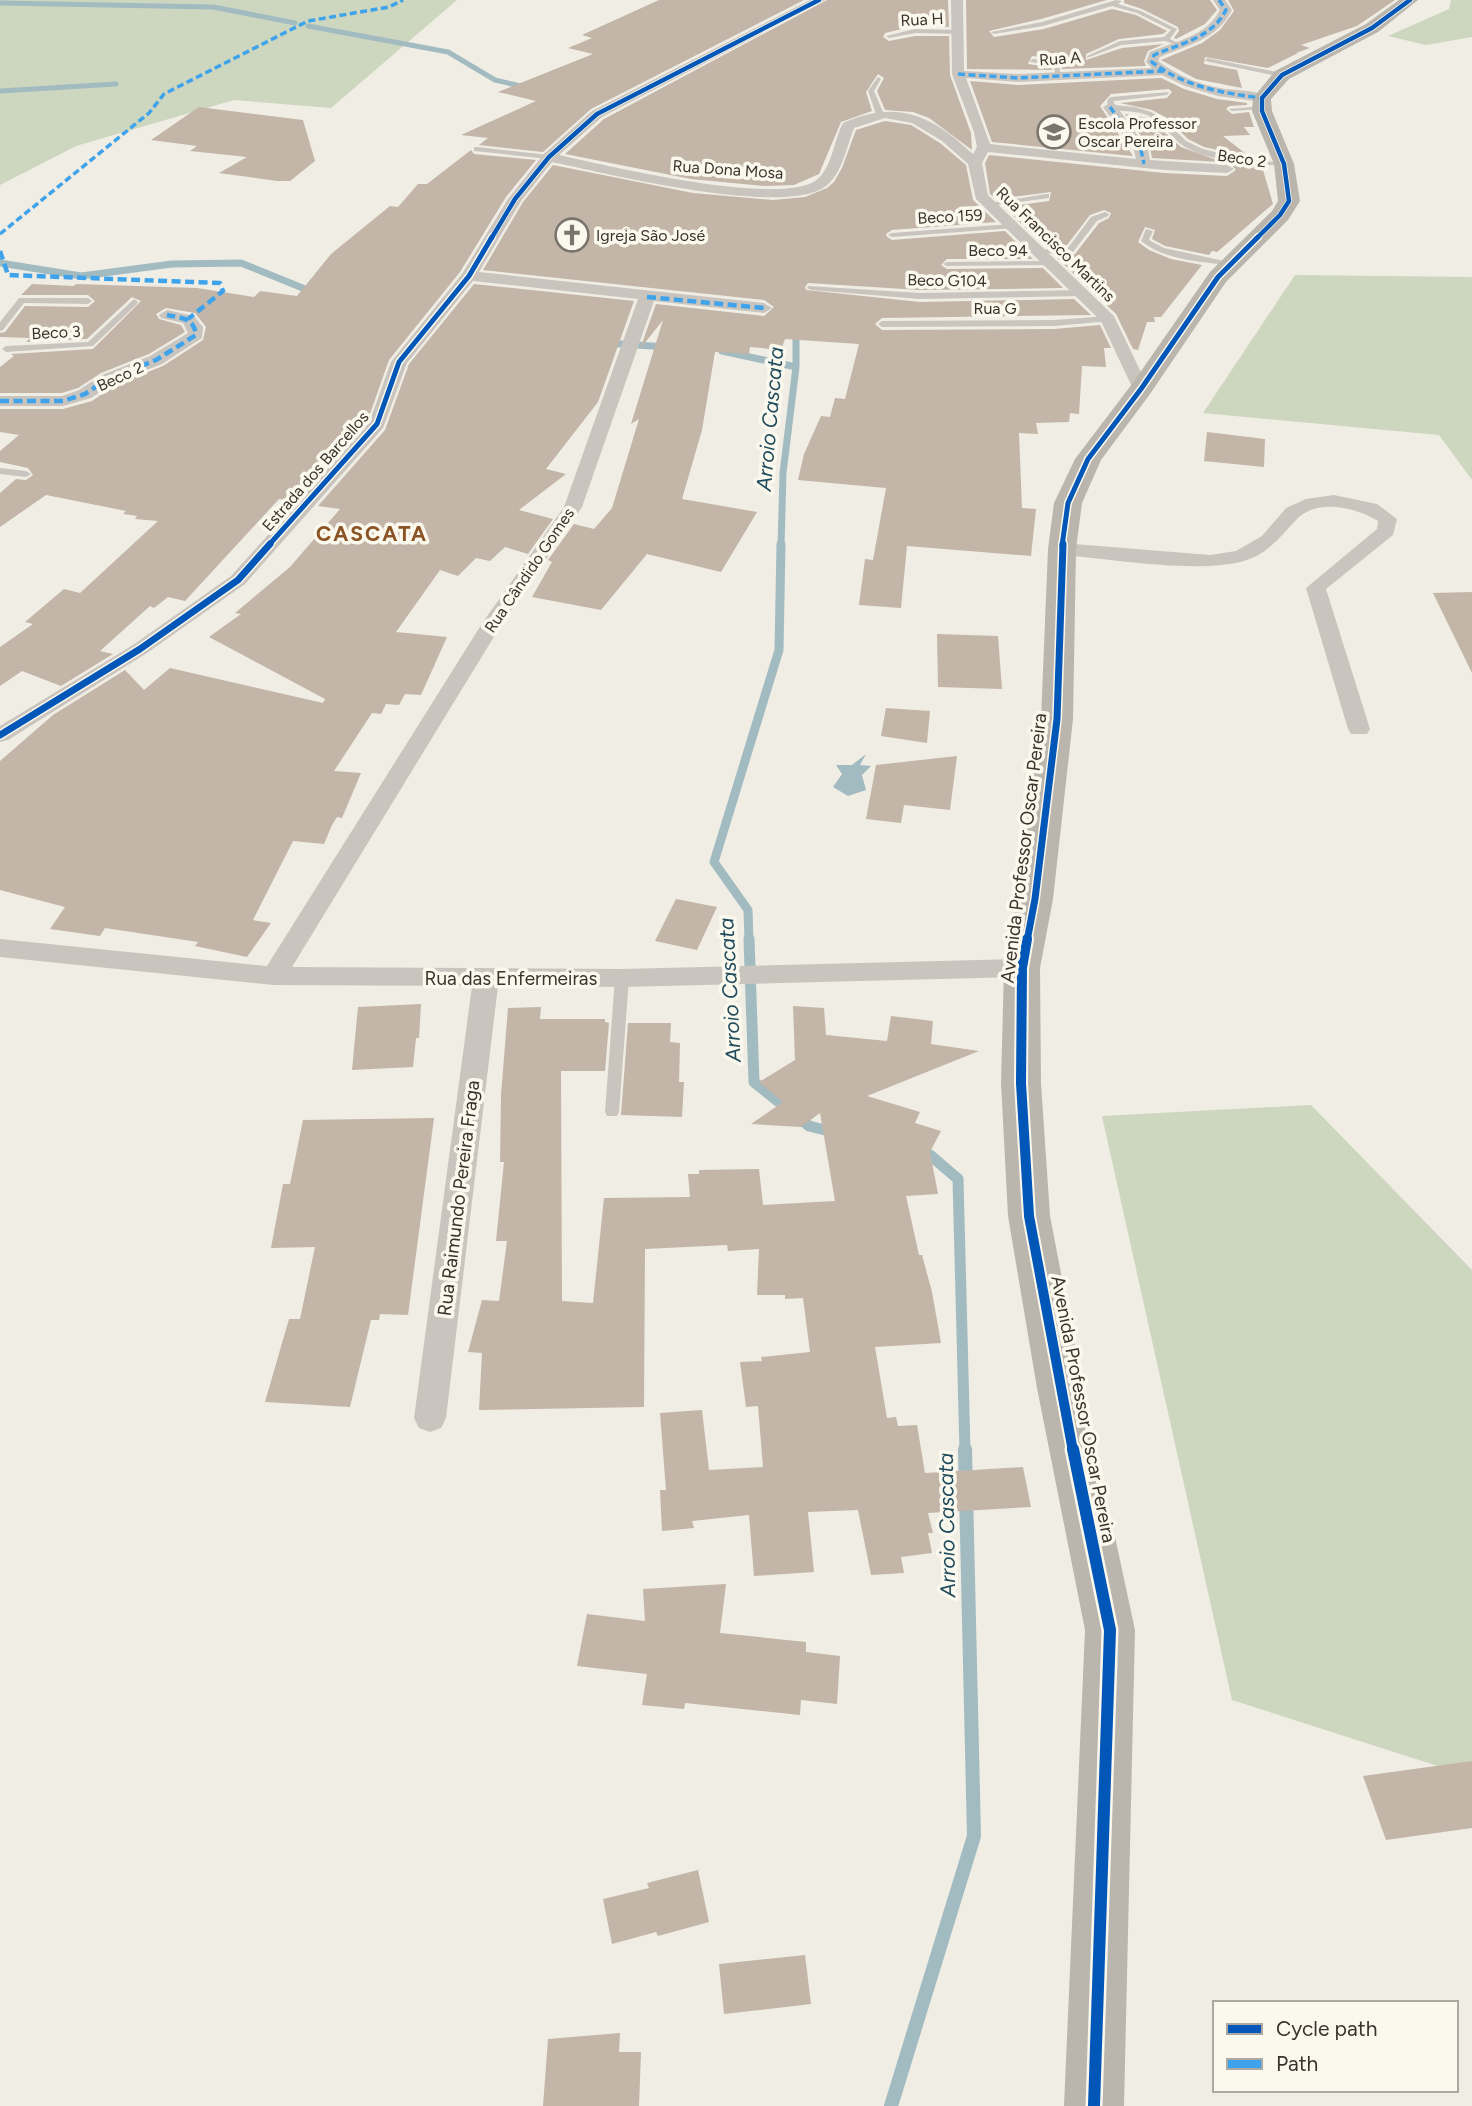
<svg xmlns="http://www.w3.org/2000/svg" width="1472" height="2106" font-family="Figtree,sans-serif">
<rect width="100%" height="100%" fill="#f0ede5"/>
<path fill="#cdd6bf" d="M0,0H457L331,108L234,100L76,146L0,185Z
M1451,0H1472V37L1426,45L1388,36L1449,9Z
M1295,275L1472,277V480L1439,435L1203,413Z
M1311,1105L1472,1270V1777L1232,1700L1102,1116Z"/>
<path fill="#a2bbc1" d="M866,754L860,765L871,766L862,775L866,790L848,796L833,787L842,774L836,765H852Z"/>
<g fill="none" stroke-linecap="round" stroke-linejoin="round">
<path stroke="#a2bbc1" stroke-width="5" d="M0,3L213,7L295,23
M308,26L448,52L495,80L529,88
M0,91L116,84"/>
<path stroke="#a2bbc1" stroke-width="7" d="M0,263L81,276L172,264L241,263L315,293
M606,343L667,347
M722,351L796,367
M781,546L783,473L796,367V327"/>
<path stroke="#a2bbc1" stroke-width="9" d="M749,941L748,910L714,862L779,650L781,544"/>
<path stroke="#a2bbc1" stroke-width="11" d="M749,939L754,1082L809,1126L837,1133
M918,1152L930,1155L958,1179L965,1451"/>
<path stroke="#a2bbc1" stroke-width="14" d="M891,2106L974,1836L965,1449"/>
</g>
<path fill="#c3b5a7" d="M659,0H804L591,109L543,152L479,145L488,138L461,135L536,101L498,92L593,54L568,48L592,38L582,35Z
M827,0H948L949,27L914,26L885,33L883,37L889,41L915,36H949L950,75L971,133L972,150L929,118L913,112L885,110L877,91L884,78L878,74L866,92L872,111L841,122L819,174L794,185L765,186L691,179L565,154L604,119Z
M966,0H1107L1041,19L989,31L994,37L1044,29L1112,9L1136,15L1167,31L1163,34L1119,39L1086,54V60L1122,48L1164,44L1148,51L1144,61L1146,66L1062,69L1058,59L1032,56L1028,64L1051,67L1052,70L967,69Z
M1124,0H1210L1217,10L1205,24L1176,39L1174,38L1179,31L1178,27L1142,9L1124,3Z
M1228,0H1395L1357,26L1301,45L1310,48L1296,53H1298L1268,68L1205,57L1204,64L1237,70L1242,88L1196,79L1161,60L1202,43L1220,30L1234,11Z
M1161,78L1184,89L1217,99L1247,103V105L1229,106L1226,109L1232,114L1249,112L1254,127H1244L1250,135L1223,136L1246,154H1236L1204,147L1188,139L1167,118L1152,110L1120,103L1167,98L1172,92L1169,89L1111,94L1100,106L1133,156L992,142L970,81L1018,85Z
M199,107L303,120L315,161L290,181H277L219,173L247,157L190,151L197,146L151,140Z
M1125,114L1148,118L1181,147L1222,162L1152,158L1150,148Z
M885,121L911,125L940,143L966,165L973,200L996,222L892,230L886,234L887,237L892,240L1005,231L1033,259H947L941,265L947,269L1043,268L1063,288L920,290L808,283L805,287L806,290L920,302L1074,299L1091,315L882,318L875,324L882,330L1054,329L1100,325L1111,348H1104L1106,367L1082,366L1079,414L1070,413L1069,422L1036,423L1038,434L1019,433L1022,508L1036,509L1031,556L907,546L901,608L859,605L865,559L873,560L886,488L798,480L804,454L821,416L830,417L835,398L845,399L859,344L785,339L781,350L750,347L749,354L715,352L702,430L682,499L757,512L721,572L647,554L601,610L532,597L552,562L548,560L574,524L594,529L612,508L639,419L631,424L663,320L640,349L656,304L764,316L774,307L764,300L483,270L523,202L553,165L693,193L773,200L805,197L827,188L834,182L842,168L856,130Z
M471,150L474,154L536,160L506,197L460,272L389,360L367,422L294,502L279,499L185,601L168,597L154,608L150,606L100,651L113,654L61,686L22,671L0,686V647L33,624L25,622L64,589L80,593L158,521L135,519L137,516L123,514L126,511L46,495L0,527V493L16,479L26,480L33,475L28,468L0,462V451L19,435L0,432V409H63L92,401L115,385L163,366L203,340L206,327L195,313L166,308L156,314L159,319L181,325L185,332L149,354L101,373L78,388L62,393H0V367L14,356L11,354L93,349L141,301L132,297L87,339L26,342L30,338L0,337V333L5,332L25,306L88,307L95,301L88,295H21L32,284L74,286L76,284L197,288L254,297L260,291L297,296L331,254L390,206L398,207L418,184H427Z
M989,155L1164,173L1227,176L1236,170L1230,163L1259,167L1263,170L1273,204L1223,247L1217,252L1212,251L1209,255L1165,246L1152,239L1155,230L1145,227L1138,242L1149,250L1171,259L1202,265L1161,317H1154L1155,322H1147L1138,350L1133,349L1116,314L1055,256L1075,254L1099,223L1109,218L1111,213L1104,210L1090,215L1067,245L1046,247L1004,207L1049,201L1051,192L996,199L990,194L985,163Z
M474,284L634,301L598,402L546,469L566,474L519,510L553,519L528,554L505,547L490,561L476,558L458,576L440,570L396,632L447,637L421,695L405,694L399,705L386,704L381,714L372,713L334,771L361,773L342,818L337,817L332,825L324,844L293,841L253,920L271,923L247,957L195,946L198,942L105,928L100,936L50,929L65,907L0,890V761L53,715L125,670L144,690L170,668L323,703L325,699L209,637L241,614L235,613L290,567L340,509L318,506L385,430L409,364Z
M1207,432L1265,439L1264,467L1204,461Z
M1472,592V673L1433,593Z
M937,634L998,636L1002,689L938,687Z
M886,708L930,711L927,743L881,736Z
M957,756L950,810L904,805L901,823L866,819L876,765Z
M676,899L717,907L697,950L655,941Z
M421,1004L419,1038H416L413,1067L352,1070L358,1007Z
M793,1006L824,1008L826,1035L887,1041L891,1016L933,1021L931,1044L979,1051L867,1096L920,1112L915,1123L941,1131L930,1152L938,1194L906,1196L919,1255H922L932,1292L941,1343L875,1347L887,1418L896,1417L898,1426L917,1425L925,1473L1023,1467L1031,1507L928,1513L933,1533H928L932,1553L901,1557L904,1573L871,1575L858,1510L808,1512L814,1572L754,1576L749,1515L692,1521L694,1528L662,1531L660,1490H666L660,1413L702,1410L709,1470L763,1467L758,1406L746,1407L740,1362L762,1361L761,1357L810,1352L803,1298L785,1299V1295H757L759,1249L728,1251L727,1245L645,1249L644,1407L479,1410L482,1353L468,1352L482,1300L499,1301L507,1241H496L504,1162H500L501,1095L508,1008L541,1007L540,1019H605V1022L609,1023L605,1071H561L562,1301L593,1303L604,1198L690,1197L688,1174H699V1170L759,1169L763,1205L835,1201L820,1113L801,1127L751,1124L783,1102L759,1082L795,1060Z
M628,1023H671L670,1042L680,1043L679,1082H684L682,1117L621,1115Z
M434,1118L408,1315L380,1314L379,1320H371L350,1407L265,1402L289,1319H300L315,1247L271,1248L283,1184H290L303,1120Z
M726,1584L720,1633L806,1642V1652L840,1656L837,1704L801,1700L800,1715L685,1703L684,1709L642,1705L647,1674L577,1666L587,1614L645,1621L643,1589Z
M1472,1761V1828L1386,1840L1363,1776Z
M698,1870L709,1922L658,1936L656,1932L612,1944L603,1899L649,1888L647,1883Z
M805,1955L811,2004L724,2014L719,1964Z
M620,2033L619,2052H641L639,2106H543L548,2039Z"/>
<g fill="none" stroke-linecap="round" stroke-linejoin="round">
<path fill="#c9c5be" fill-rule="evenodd" d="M1116,0L1122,1L1118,4L1141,11L1177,29L1170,39L1180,44V46L1165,41L1121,45L1087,58V56L1120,41L1164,37L1171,30L1137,13L1112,6L1043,26L994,34L991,32L1042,22Z
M915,29L958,30L961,32L958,34L915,33L889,38L886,36Z
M1207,58L1282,73L1285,75L1282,77L1205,61Z
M1032,59L1058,62L1061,75L1056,76L1053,65L1030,62Z
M878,77L881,79L874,91L884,114L880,116L876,114L868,91Z
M1169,92L1167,95L1114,101V105L1135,107L1151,112L1165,120L1186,141L1203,149L1235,157L1288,164L1284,166C1255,164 1207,162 1182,145C1170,136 1163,123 1149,116C1135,109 1119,113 1107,107L1108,99L1111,97Z
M1264,106L1262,109L1232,111L1229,109Z
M477,147L549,155L553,157L549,159L474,151V147Z
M1046,194H1049V198L989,206L985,204Z
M1105,212L1109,214L1108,216L1097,221L1073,252L1037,254L1033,252L1037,250L1068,248L1091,217Z
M1011,224L1015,226L1014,228L892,237L888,235L892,233Z
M1146,229L1153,231L1149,240L1164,248L1234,263L1230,265C1200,262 1165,260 1141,241Z
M1052,261L1053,263L1049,265L947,266L943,264L947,262Z
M808,286L920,293L1082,290L1086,293L1082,296L920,299L811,290L807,288Z
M19,298H88L92,301L88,304L24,303L3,330L0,331V322Z
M134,299L138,302L137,304L93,346L6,352L2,349L6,346L88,342Z
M1108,316L1112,319L1111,321L1054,326L882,327L878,324L882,321L1054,320Z
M0,468L26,471L31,474L26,477L0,474Z
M622,973L629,978L619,1112L617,1116H607L605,1112L615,978Z"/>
<path fill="#c9c5be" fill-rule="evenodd" d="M810,0H825L602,117L559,155C608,166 776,206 815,181C832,170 834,139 843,123C898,99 931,115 973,154L977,147L974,132L952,74L951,0H963L964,71L1018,74L1152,68L1146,62L1150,52C1175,41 1206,37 1220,10L1213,0H1225L1232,10C1217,40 1188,45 1160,57L1158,61C1177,75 1197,84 1220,88C1234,91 1258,89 1268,98L1262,102L1218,96L1185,86L1162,75L1018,82L966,78L990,144L1136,159L1134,150L1103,107L1110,103L1115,104L1148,150L1150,160L1227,165L1234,169L1227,173L1164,170L988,152L982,163L988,195L1114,316L1149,389L1141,394L1133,389L1101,321L976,199L968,164L942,141L912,123L885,118L854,128C847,146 842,174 826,186C784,218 605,173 552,162L521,201L479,272L764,303L772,308L764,313L654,301L582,507L503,622L292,967L622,969L1022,959L1031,962L1035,968L1031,974L1022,977L622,987L498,986L446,1418L441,1428L430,1432L419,1428L414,1418L472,986L274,985L0,957V939L267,966L483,622L564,507L638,299L473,281L407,363L383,428L245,584L147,653L8,740L0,742V726L133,645L231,576L369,423L391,362L462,274L508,199L544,154L592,111Z
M167,310L194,316L203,327L202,338L162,364L114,383L91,398L63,406H0V396H62L79,390L102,375L150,356L188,333L183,323L161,318L159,315Z
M1334,495L1377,504L1397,519L1393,535L1326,589L1370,729L1367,734H1351L1348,729L1306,588L1377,529L1378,521C1357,508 1319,498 1298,518C1281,535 1269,554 1244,561C1197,574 1113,559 1062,555L1052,549L1062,543L1210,555L1236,551L1262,536L1286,508L1306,499Z"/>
<path fill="#bab6ae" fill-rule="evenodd" d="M1399,0H1418L1378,32L1289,79L1271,99L1272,111L1294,164L1300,201L1288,220L1226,282L1150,394L1101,460L1082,503L1076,549L1073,719L1053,899L1040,968L1041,1083L1050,1216L1083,1388L1135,1630L1124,2106H1064L1085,1630L1037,1388L1008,1216L1001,1083L1004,968L1017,899L1041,719L1048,549L1054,503L1075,459L1132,384L1210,272L1272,211L1278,201L1274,164L1252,111L1253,98L1275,71L1366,24Z"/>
<path stroke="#3fa3eb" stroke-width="3.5" stroke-dasharray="7 3.5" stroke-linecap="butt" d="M1219,0L1226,10C1212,38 1181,43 1154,55L1152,62C1185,87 1222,93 1262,98
M958,74L1018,78L1164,71
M1110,107L1141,150L1144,164
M0,234L149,113L164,94L308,21L389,7L403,0"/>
<path stroke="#3fa3eb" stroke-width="4.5" stroke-dasharray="9 4.5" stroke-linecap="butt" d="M0,251L8,275L220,283L223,291L188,319
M647,297L764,308
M0,401H63L85,394L108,379L156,360L196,335C194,318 182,318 167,315"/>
<defs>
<path id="cycleway-far4" d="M491,239L515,199L549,157L597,114L819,0
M1256,239L1280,215L1289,201L1284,164L1262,111V98L1282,75L1372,28L1410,0"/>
<path id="cycleway-far3" d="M268,546L377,424L399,362L469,276L492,237
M1062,546L1068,503L1088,459L1141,389L1218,277L1258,237"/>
<path id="cycleway-far2" d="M0,735L140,649L238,580L270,544
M1027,941L1035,899L1057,719L1063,544"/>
<path id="cycleway-far1" d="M1027,939L1022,968L1021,1083L1029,1216L1073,1451"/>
<path id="cycleway" d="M1073,1449L1110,1630L1094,2106"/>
</defs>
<use href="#cycleway-far4" stroke="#fbf8ee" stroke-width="6"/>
<use href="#cycleway-far3" stroke="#fbf8ee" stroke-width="8"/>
<use href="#cycleway-far2" stroke="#fbf8ee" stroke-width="10"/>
<use href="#cycleway-far1" stroke="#fbf8ee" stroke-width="14"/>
<use href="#cycleway" stroke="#fbf8ee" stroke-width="17"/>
<use href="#cycleway-far4" stroke="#0057b8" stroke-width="4.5"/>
<use href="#cycleway-far3" stroke="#0057b8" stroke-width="5"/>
<use href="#cycleway-far2" stroke="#0057b8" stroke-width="7"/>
<use href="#cycleway-far1" stroke="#0057b8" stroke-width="10"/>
<use href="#cycleway" stroke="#0057b8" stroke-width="12"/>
</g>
<defs>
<symbol id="school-ring" viewBox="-11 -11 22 22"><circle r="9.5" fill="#fbf8ee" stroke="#7a746c" stroke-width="1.5"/><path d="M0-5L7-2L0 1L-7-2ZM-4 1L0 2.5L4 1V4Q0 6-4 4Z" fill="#7a746c"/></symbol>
<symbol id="church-ring" viewBox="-11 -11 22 22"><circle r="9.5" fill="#fbf8ee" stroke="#7a746c" stroke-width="1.5"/><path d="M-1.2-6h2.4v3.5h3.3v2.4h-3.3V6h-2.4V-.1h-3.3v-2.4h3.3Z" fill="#7a746c"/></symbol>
</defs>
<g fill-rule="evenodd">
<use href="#school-ring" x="1035" y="113" width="38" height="38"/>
<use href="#church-ring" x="553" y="216" width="38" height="38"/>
</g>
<g text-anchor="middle" stroke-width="7" stroke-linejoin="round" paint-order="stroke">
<g font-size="16" fill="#3b332b" stroke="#fbf8ee">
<text transform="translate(922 19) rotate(-3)" y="6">Rua H</text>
<text transform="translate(1060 58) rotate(-4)" y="6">Rua A</text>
<text transform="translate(1242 158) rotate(8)" y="6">Beco 2</text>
<text transform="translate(728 169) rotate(4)" y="6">Rua Dona Mosa</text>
<text transform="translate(950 216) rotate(-3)" y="6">Beco 159</text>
<text transform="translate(1056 244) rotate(44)" y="6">Rua Francisco Martins</text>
<text x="998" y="256">Beco 94</text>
<text transform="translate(947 280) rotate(1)" y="6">Beco G104</text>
<text x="995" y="314">Rua G</text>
<text transform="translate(56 332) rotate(-3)" y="6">Beco 3</text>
<text transform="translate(120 376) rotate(-25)" y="6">Beco 2</text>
<text transform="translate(315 471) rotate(-49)" y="6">Estrada dos Barcellos</text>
<text transform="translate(529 570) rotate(-56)" y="6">Rua Cândido Gomes</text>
</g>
<g font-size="16" fill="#3b332b" stroke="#fbf8ee" text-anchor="start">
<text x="1078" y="129">Escola Professor<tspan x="1078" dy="18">Oscar Pereira</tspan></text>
<text x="596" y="241">Igreja São José</text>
</g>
<g font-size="19" fill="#3b332b" stroke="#fbf8ee">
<text transform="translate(1023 848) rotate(-83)" y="7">Avenida Professor Oscar Pereira</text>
<text x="511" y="985">Rua das Enfermeiras</text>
<text transform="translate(458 1198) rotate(-83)" y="7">Rua Raimundo Pereira Fraga</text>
<text transform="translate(1084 1409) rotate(79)" y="7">Avenida Professor Oscar Pereira</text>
</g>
<g font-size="21" font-style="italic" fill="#204c5d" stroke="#fbf8ee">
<text transform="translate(770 419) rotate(-85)" y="7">Arroio Cascata</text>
<text transform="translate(730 990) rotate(-93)" y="7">Arroio Cascata</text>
<text transform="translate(947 1525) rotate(-91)" y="7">Arroio Cascata</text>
</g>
<g font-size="21" font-weight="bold" letter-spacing="2" fill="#8b5223" stroke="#fbf8ee">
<text x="372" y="541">CASCATA</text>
</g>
</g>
<rect x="1213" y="2001" width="245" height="91" fill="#fbf8ee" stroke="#aea9a0" stroke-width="2"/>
<rect x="1227" y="2024" width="35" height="10" fill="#0057b8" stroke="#aea9a0" stroke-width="2"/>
<text x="1276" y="2036" font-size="21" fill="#3b332b">Cycle path</text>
<rect x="1227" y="2059" width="35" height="10" fill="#3fa3eb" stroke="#aea9a0" stroke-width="2"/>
<text x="1276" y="2071" font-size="21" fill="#3b332b">Path</text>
</svg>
